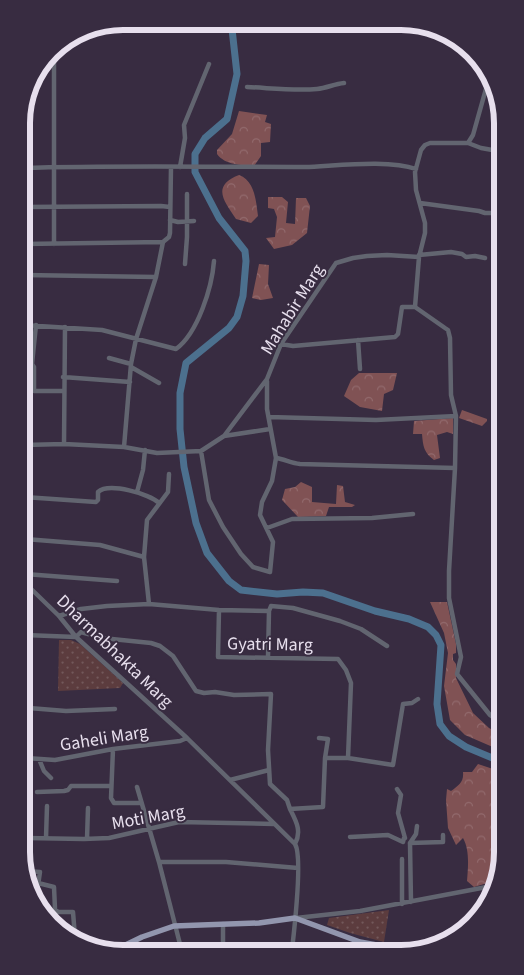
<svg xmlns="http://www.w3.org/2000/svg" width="524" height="975" font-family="'Source Sans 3',sans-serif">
<defs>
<pattern id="grass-dots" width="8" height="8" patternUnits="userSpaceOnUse" patternTransform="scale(1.25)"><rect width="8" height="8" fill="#5c3c3e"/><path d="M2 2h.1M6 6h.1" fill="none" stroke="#73585a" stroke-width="1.8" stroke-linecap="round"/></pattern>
<pattern id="forest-crowns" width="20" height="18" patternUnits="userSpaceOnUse" patternTransform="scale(1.25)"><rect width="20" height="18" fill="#805254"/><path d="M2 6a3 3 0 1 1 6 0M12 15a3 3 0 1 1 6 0" fill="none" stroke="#926a6d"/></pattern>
</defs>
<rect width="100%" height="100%" fill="#382c41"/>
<path fill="url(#grass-dots)" d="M59,640H71L80,644L123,683L120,688L58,691Z
M389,910L384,942L350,933L327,925L329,918Z"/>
<path fill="url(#forest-crowns)" d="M239,111L267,115L265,122L271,124L270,142L261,143V156L254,166C241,165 225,165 217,154V150L232,134Z
M239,175C255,181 256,201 258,216L251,223L236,219C224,201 211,186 239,175Z
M268,197H282L288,202L286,223L295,224L296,198H306L310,206L307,233L292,245L274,249L266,238L275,237L277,217L274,209L268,208Z
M259,264L269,265L268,284L273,298L261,300L252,298Z
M359,373H397L393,390L384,394L382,411L360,407L344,396L351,380Z
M462,410L487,419V421L482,426L459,418Z
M453,418V434L447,432L437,435L440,458L434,460C424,453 423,446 422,434H413L414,421Z
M301,482L312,487V502L336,504L337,485L343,486L345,502L355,505L352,507H329L326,516L298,517L282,500L285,489L295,487Z
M430,602H447L456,644V653L453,654V660L456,664V678L473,713L489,728L502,735V751L465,735L450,720L444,686L448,653L444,633Z
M478,764L502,772L503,859L494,881L474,887L467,881C468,868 470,850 463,838L456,845L448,828L446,800L447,789L451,791C459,785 464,782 463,772H472Z"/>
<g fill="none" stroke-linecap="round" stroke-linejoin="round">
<path stroke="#4c708e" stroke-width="7" d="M227,22L232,29L237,74L227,119L205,138L195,154V172L219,218L245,251L246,261L243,296L237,317L229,328L186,363L180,393V429L184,467L196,523L207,553L229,581L241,590L277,594L303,592L323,593L375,611L409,619L428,627L436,635L441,645L437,704L440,724L449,736L466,747L502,762"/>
<path stroke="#626570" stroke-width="4.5" d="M54,49V244
M247,87C270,88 294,91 317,89C327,88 334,84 344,83
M468,143L473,135L489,78
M498,151L481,148L468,143H430L425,145L421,150L415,172L416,190L425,223V233L419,257L415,307L445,328L448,330L450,338L451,395L456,416L455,468L449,571V598L461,657L457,674L490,715L502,724
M180,167L185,138L184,125L209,64
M22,168C117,165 211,167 305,167C335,166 389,159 416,169
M420,203L479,211L485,213H498
M23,207L161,206L170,207
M170,220L178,222L194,221
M23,244L163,242
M419,255L451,252L462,254L466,257L475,256L485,258
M185,264L187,237V194
M23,275L156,277
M23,325L102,330L176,349C198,333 212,287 214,261
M36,325L32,364L34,367V391H63
M358,340L360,369
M281,344L293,346L395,337L398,334L402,307H415
M109,358L131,364
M131,367L159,383
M63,377L130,382
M269,417L376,420L456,416
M224,436L270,429
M64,444L65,327
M24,445L64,444L124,447L157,453L201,451L224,436L267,379L281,344L336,263L353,258L367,256L387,255L419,257
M124,447L131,364L136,339L156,277L163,242L169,237L170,233L171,167
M201,451L209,500L223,527L241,554L253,567L270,572L273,542L260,515L262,502L272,481L276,458L267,409V381
M276,458C284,459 291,463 300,464L455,468
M137,492L143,470L145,450
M24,497L96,502L98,500V492C109,482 150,494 159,503
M267,528L292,519L372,518L413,514
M25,539L100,545L144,557
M25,574L117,581
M25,583L59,616L76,637L187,738L295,844C303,857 294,932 292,950
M149,604L144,557L147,520L168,492L169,474
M219,610L218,657L338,659L346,670L351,683L348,758
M59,616L81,609L107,606L149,604L219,610L269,611
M25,635L76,637
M76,637L81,632L102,638L151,643L160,646L173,656L196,691L204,693L215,692L234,695L271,694L268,750L270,784L287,800L290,809
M268,657L269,611L271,606L293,608L340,621L361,629L387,646
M26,730L29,708L66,711L115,709
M113,749L111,798L114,803H141
M26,758L55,760L113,749L180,741L187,738
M325,758H348L393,765L403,704L412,703L418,699
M39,759L44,771L51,778
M230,780L269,770
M137,787L159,862L182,952
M397,789L401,795L398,813L405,838
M37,792L64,791L68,790L71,786H111
M350,837L388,835L403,842L404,838
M26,838L84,839L109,838L179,822L274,824
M46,838L47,806
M87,839L88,808
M410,843L416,834L417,826
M295,844C302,831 296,821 290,809L323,807L325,758L328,739L319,738
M402,859V904
M159,862H226L298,868
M26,871L40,872L36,899
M38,883L54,887L55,909L58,912H73L75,937
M411,902L410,843L443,842V835
M296,918L360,911L492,886
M223,951V924"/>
<path stroke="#9296ae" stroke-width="5.5" d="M109,953L142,937L174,926L259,923L295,918L360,942L399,949"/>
</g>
<g text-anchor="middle" stroke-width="4" stroke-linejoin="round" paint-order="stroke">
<g font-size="18" fill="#e7dfed" stroke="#382c41">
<text transform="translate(292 309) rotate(-58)" y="6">Mahabir Marg</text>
<text transform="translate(270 644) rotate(1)" y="6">Gyatri Marg</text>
<text transform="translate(115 651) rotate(44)" y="6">Dharmabhakta Marg</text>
<text transform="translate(104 738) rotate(-9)" y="6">Gaheli Marg</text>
<text transform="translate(148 817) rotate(-10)" y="6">Moti Marg</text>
</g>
</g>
<path d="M0 0H524V975H0ZM123 30H401A93 93 0 0 1 494 123V852A93 93 0 0 1 401 945H123A93 93 0 0 1 30 852V123A93 93 0 0 1 123 30Z" fill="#382c41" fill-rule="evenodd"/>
<path fill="none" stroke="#e7dfed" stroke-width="6" d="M123 30H401A93 93 0 0 1 494 123V852A93 93 0 0 1 401 945H123A93 93 0 0 1 30 852V123A93 93 0 0 1 123 30Z"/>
</svg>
